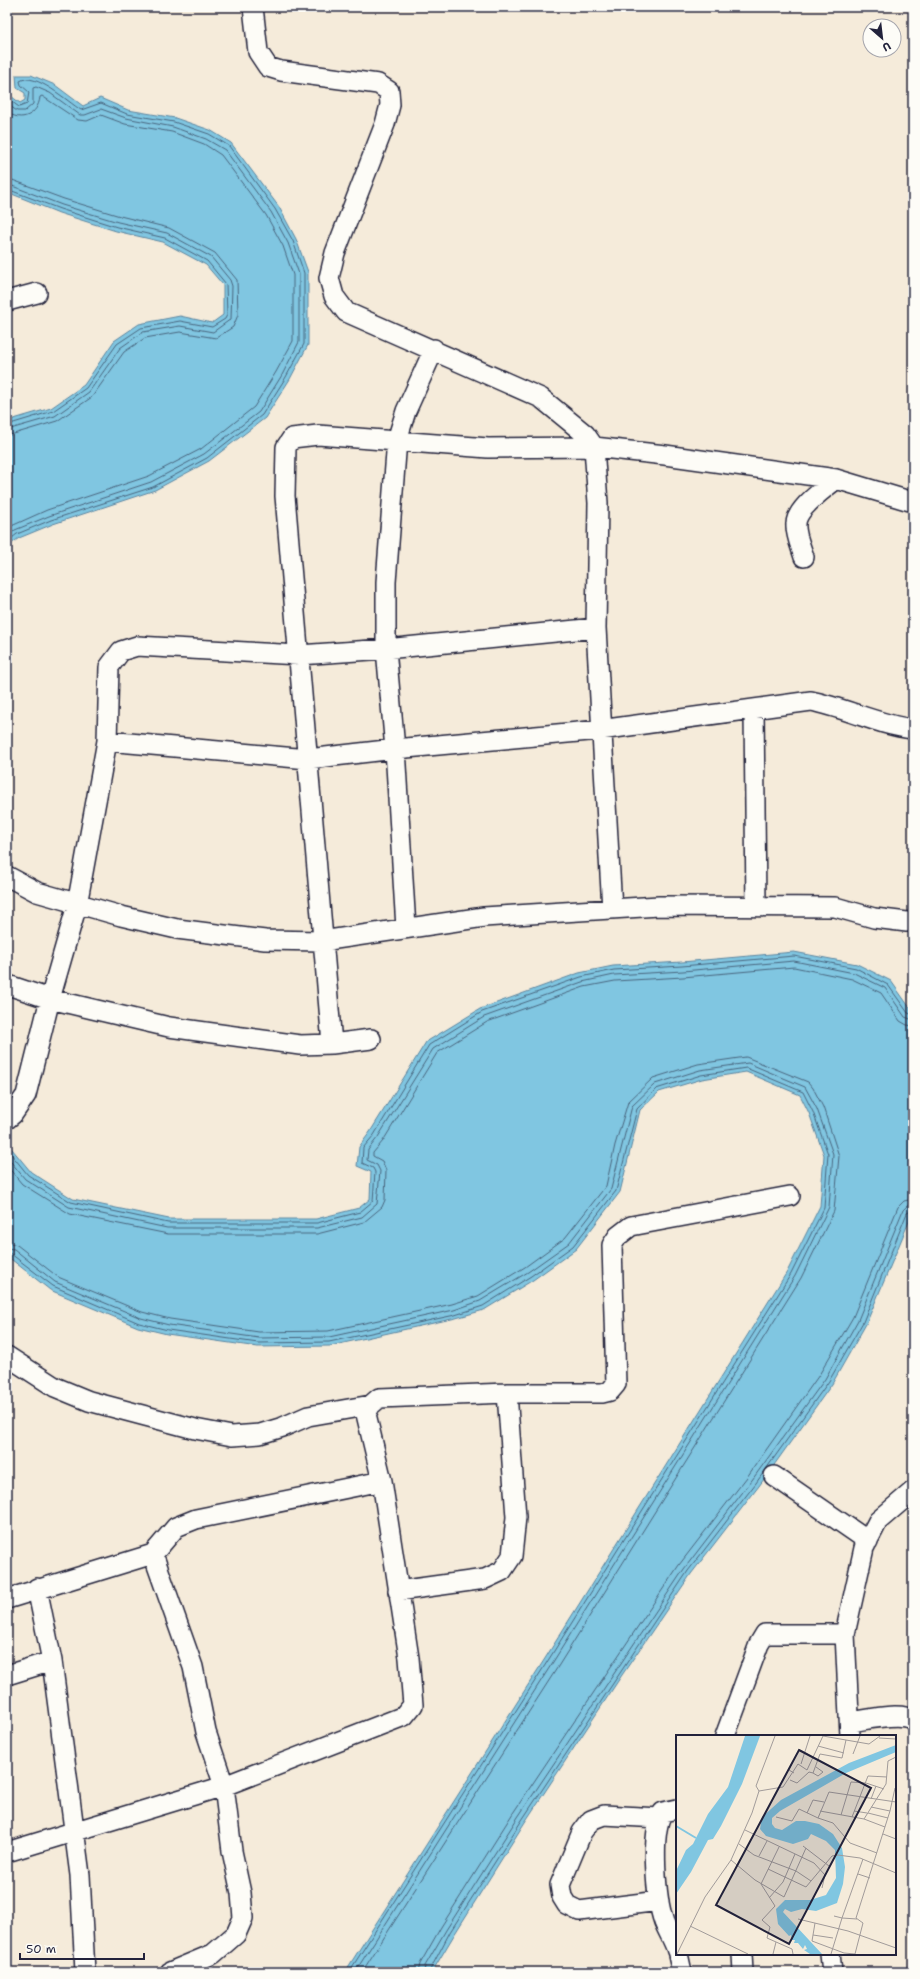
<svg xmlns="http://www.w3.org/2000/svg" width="920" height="1979" font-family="'Shantell Sans',sans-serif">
<rect width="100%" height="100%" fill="#f5ebda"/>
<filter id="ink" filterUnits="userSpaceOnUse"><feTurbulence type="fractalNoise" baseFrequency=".025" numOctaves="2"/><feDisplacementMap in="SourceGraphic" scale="8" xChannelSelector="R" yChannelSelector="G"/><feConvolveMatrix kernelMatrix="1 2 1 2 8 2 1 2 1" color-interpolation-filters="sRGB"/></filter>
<g filter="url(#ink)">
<path fill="#80c6e1" stroke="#5a849f" d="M16,75H31L55,85L83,106L100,98L128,110L175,118L210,130L231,143L279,207L296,239L308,272V345L290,379L265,418L209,461L155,490L53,524L19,538L7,547V421L51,408L84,385L114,341L139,324L180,316L212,323L223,315V285L206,265L163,242L116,231L59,213L7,192V93L20,103L25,100V93L17,88Z
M794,952L857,964L891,981L910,1008L913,1015V1208L908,1224L866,1324L832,1384L759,1486L691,1574L622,1675L525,1822L454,1935L432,1972H345L546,1657L787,1272L820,1206L824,1155L809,1113L800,1095L746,1072L702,1079L659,1092L640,1110L620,1192L576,1249L533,1280L484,1310L456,1318L330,1346L258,1347L167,1334L138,1327L50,1290L7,1256V1143L31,1172L73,1199L169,1219H316L359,1208L370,1199L371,1172L357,1166L359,1147L370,1132L426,1042L480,1009L579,973L613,966L682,962Z"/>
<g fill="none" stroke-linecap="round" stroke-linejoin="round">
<path stroke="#48647d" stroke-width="1" d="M7,98L19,107L27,104L29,92L21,85L20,81C35,71 68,102 81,110L101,103L127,114L174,122L209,134L229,146L275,209L293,241L304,273V344L286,377L262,415L207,458L153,487L51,520L17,534L7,542
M7,104L17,111H25L33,104V88L36,87L50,93L80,115H85L101,109L126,118L173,127L206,139L225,150L271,212L288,243L299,274V342L282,375L259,412L204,454L151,482L49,516L15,530L7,536
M7,112C21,123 38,115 40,97L42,96L78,120L87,121L101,115L125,124L172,132L204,144L221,155L266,215L283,246L293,275V341L276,372L254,407L201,449L149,476L47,510L7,528
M7,178L64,199L120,216L169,228L215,253L237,280L238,315L233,327L216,338L180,332L145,338L124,352L92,397L57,421L7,436
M7,184L62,205L118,222L167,233L211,257L230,280L232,286L231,319L213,332L180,326L143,332L120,348L89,392L55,416L7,430
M7,189L60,209L117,227L165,238L207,261L226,284L227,315L225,319L212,327L180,321L141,328L117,344L86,388L53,411L7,425
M7,1149L28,1175L71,1202L168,1223H317L360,1212L373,1201L375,1172L373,1168L362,1163L363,1148L374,1135L429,1045L482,1012L581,977L614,970L682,966L794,956L856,968L888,985L908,1013L913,1015
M7,1157L25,1179L69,1207L167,1228H317L362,1217L377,1204L380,1171L377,1165L367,1160L368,1150L378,1137L433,1049L484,1017L582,982L614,975L683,971L794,961L854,973L885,988L905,1017L913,1020
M7,1166L22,1184L70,1214L168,1234H317L364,1222L382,1207L385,1200L386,1170L382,1161L373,1156V1153L383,1141L437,1053L487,1022L584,987L615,981L683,977L794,967L852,979L881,993L900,1021L907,1025L913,1026
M7,1242L17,1245L58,1277L142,1312L170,1319L259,1332L328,1331L452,1304L478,1296L525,1267L565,1238L606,1186L615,1145L628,1102L653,1078L698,1064L746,1057L808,1082L813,1088L823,1107L839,1156L834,1211L801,1278L559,1665L362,1972
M7,1248L14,1249L55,1282L141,1318L169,1325L259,1338L329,1337L454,1310L480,1301L528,1272L569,1243L611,1189L632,1106L655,1084L700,1070L748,1063L805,1087L817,1109L833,1154L829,1207L795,1276L553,1662L355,1972
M7,1253L11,1254L53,1286L139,1323L168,1330L258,1343L329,1342L455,1315L483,1306L531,1276L573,1246L616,1191L637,1109L656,1089L701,1075L746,1068L803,1092L813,1112L828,1154L824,1208L791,1274L549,1659L349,1972
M418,1972L420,1964L441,1927L513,1813L679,1565L747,1477L819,1375L853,1317L898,1207L904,1201L913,1199
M424,1972L425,1966L446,1930L518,1817L684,1569L752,1480L825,1379L858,1320L903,1210L907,1206L913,1205
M429,1972L450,1932L522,1820L688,1571L756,1483L829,1381L863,1322L907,1213L913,1210"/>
<defs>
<path id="street" d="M253,7L258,52L268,67L281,71L378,84L389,91L390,105L385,124L335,253L329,278L334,296L346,312L541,398L585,434L594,447L598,503L596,628L612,909
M7,301L37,293
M804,557C801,547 795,534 796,524C796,508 825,489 836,479
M754,709L756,906
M107,741L308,759L395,749L600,730L811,701C846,708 878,725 913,729
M7,876L37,892L121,916L177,929L265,940L322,941L484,917L659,906L835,907L874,918L907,922L913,921
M406,928L395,749L386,649V582L397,440L406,411L434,349
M8,985L50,999L169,1027L300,1045L332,1044L371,1039
M332,1044L285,496L286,447L292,438L318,435L488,448L594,447L665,455L836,479L913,502
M7,1119L13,1114L26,1095L50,999L77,905L107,741L109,667L121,651L137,646L299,655L386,649L596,628
M7,1356L55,1387L89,1401L195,1429L232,1436L260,1434L283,1427L308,1416L371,1405
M774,1476L868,1541
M153,1554L193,1667L206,1732L224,1786L232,1851L241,1893L243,1918L236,1934L213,1954L170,1972
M37,1588L52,1661L80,1875L85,1972
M398,1591L485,1579L502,1571L512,1556L516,1517L507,1393
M7,1599L153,1554L176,1527L196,1519L382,1481
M7,1675L52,1661
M850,1722C866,1720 900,1711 913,1720
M725,1736L759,1644L765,1634H845
M850,1736L845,1634L864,1548L878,1521L913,1491
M677,1809L663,1812C650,1832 656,1900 664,1922C668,1932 674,1941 677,1951
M7,1852L224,1786L404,1716L413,1705L409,1658L382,1481L366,1414L371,1405L379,1398L507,1393H602L610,1391L616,1384L612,1245L618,1236L631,1226L790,1196
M659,1901L579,1911L567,1905L562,1897L560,1885L582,1832L591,1820L604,1815L659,1818
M678,1954L682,1972
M742,1954L743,1972
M830,1954L832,1972"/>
</defs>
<use href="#street" stroke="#22223b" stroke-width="22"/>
<use href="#street" stroke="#fdfcf7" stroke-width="19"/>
</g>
</g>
<g transform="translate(676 1735)">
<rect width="220" height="220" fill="#f5ebda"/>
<path d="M69,1H84L66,49L45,91L37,104L32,105L15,137L0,159V136L10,115L17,109L32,79L52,52ZM220,10V17L170,38L104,76L96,83V89L99,93L106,95L120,86H129L143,89L157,99L166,113L169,132L167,149L161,168L140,176L126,174L115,177L109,174L107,177L146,219H134L128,215L131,214L129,210L127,214L122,208H118L119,205H116L115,200L113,201L102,189L100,174L109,165H134L150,160L160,143L159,115L150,106L135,99L132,104L117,109L90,101L84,94L86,82L105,65L173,28Z" fill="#80c6e1"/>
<path fill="none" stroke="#80c6e1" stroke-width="2" d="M0,91L20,103"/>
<path fill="none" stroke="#a19b9a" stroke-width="1" d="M203,3L220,4M142,11L168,18M177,19L184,1M116,28L113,35L118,38M125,29L134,1M137,38L142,41L147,37L140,32M114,45L121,48L133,37L137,38L144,19L166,23L170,5M83,56L107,52L122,29L131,35L147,1L193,9L204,1M83,56L80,51L99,1M195,64L200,51M195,72L214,76M144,76L188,84L209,92M178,76L191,78M131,78L137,65L148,67M192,78L212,83M165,80L175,47L190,48L208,54M100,82L116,86L123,74L142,83L153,57L220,67M176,82L192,41L211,42M142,83L157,88L174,108L201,118M188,84L210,49L212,26L220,22M69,95L138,128L149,140L146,153M207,99L220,104M63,109L78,120L120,136L135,146M127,111L153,131M103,112L85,149L99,171L86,185L94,192L91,203L116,214L117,219M83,121L91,106M55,125L79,145L108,162L130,113M92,134L130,152L156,121L162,120L184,123L220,138M182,139L194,143M93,163L107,147L119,119M122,184L172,196L220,213M181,184L166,183L187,124M139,188L136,206L168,218L179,219M14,191L72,219M137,200L157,203M1,219L29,162L55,125L76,78L83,56M97,219L100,207M155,219L166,183L158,181M179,219L187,188L180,183L214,76L219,53"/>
<path fill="#22223b" fill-opacity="0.15" stroke="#22223b" stroke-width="2" d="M123,15L195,53L113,209L40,170Z"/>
<rect width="220" height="220" fill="none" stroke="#22223b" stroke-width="2"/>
</g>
<rect width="920" height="1979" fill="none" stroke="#fdfcf7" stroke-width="24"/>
<rect x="12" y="12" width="896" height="1955" fill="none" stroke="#22223b" stroke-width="1.5" filter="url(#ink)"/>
<g transform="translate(882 38) rotate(152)"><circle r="19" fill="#fdfcf7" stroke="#a5a5ac"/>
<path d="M0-3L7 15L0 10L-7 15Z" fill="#22223b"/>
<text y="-6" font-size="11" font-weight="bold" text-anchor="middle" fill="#22223b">U</text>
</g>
<path d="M20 1953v6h124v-6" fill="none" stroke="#22223b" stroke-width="2"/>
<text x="26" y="1953" font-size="12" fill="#22223b" stroke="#fdfcf7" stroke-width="3" paint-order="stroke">50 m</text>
</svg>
